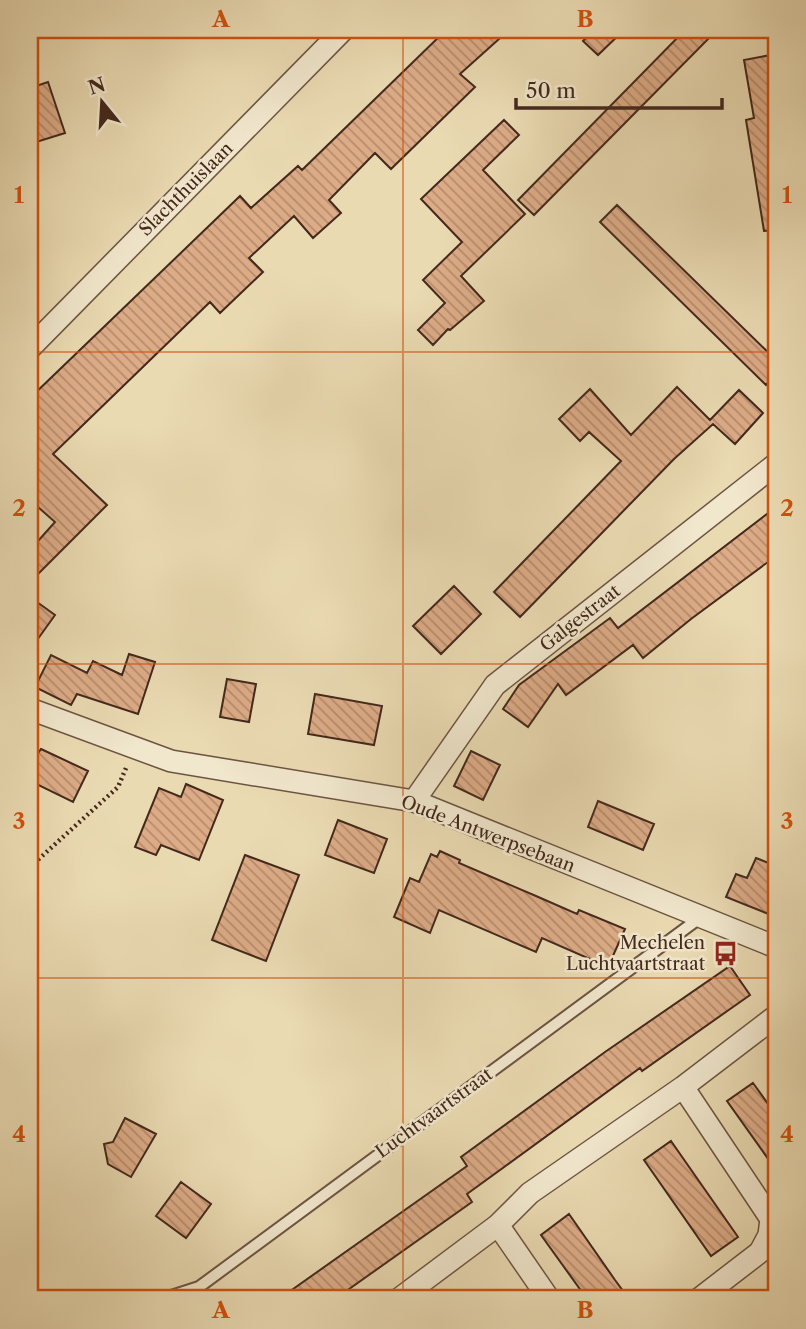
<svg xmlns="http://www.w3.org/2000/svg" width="806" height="1329" font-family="'Libre Caslon Text',serif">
<defs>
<pattern id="building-back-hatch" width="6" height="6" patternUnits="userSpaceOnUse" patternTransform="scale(1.75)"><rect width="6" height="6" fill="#ddac87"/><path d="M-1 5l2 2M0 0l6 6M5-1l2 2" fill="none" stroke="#b58c6e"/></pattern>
</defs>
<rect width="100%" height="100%" fill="#eadab2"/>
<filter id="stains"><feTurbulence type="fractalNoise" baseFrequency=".00286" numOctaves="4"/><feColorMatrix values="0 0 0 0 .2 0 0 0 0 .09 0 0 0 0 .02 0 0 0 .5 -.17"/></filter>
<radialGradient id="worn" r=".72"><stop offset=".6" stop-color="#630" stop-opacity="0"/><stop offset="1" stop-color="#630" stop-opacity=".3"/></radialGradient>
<path fill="url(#building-back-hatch)" stroke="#43281c" stroke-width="2" d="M446,30H509L460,74L475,87L391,169L375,153L329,200L341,213L313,238L294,216L249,258L263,272L220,313L210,302L53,454L107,505L30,582V550L55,522L30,500V398L240,196L251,208L298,166L302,170Z
M594,30H624L598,55L583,41Z
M685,30H717L534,215L518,200Z
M776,54V230L764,231L746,120L754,118L744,60Z
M48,82L65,133L30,144V88Z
M504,120L519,135L483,170L525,214L461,276L484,301L450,330L448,329L433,345L418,330L445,303L423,280L462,242L421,199Z
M617,205L776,360V374L766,385L600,222Z
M677,387L710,420L739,390L763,413L735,444L713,424L674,459L520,617L494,592L621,461L589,432L580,441L559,419L590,389L631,435Z
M776,507V556L691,619L643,658L633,645L566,695L558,684L528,727L503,709L519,685L610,618L618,628Z
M454,586L481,614L441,654L413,626Z
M30,597L55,615L30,650Z
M129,654L155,662L138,714L77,694L71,705L35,687L51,655L87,673L93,661L122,675Z
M227,679L256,684L249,722L220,717Z
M315,694L382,706L374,745L308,734Z
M41,749L88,771L73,802L30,781V753L36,756Z
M471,751L500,765L483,800L454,786Z
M186,784L223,800L199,860L161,845L156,855L135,847L159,788L181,797Z
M598,801L654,824L643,850L588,827Z
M338,820L387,839L374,873L325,855Z
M440,851L460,860L459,863L536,896L577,914L579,910L625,929L608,967L542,938L536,952L439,910L430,933L394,917L410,878L419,882L431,854L437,857Z
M245,855L299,875L266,961L212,940Z
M756,858L776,866V917L726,897L736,874L747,878Z
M730,966L750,995L642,1071L640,1068L467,1194L472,1202L335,1299H279L467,1166L461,1157L605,1052Z
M753,1083L776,1115V1170L727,1101Z
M125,1118L156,1134L131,1177L108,1164L104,1144L113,1142Z
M671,1141L738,1237L711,1256L644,1160Z
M181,1182L211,1204L186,1238L156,1216Z
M569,1214L615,1280L629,1299H587L541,1235Z"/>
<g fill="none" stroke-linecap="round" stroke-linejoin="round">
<defs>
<path id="lane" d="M162,1299L199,1287L701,917"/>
<path id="street" d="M30,348L343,30
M30,709L171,761L414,801L776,947
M414,801L495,685L776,464
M683,1087L771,1219L769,1235L760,1252L699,1299
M498,1225L549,1299
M399,1299L498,1225L530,1193L683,1087L776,1016"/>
</defs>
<use href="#lane" stroke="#6d5442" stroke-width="14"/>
<use href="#street" stroke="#6d5442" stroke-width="24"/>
<path stroke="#43281c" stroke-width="4.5" stroke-dasharray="2 3.5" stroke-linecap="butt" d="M30,867L118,787L126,768"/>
<use href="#lane" stroke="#f1e7cd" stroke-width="10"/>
<use href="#street" stroke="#f1e7cd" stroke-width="21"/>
</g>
<path fill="none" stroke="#cf520e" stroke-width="2" stroke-opacity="0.55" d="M403,30V1299M30,352H776M30,664H776M30,978H776"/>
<defs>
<symbol id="bus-bare" viewBox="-9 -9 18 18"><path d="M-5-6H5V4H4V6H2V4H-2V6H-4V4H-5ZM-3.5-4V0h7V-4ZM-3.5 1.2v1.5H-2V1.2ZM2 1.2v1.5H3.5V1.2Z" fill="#8f2418" stroke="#f1e7cd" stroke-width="2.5" paint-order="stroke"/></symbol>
</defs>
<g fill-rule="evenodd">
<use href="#bus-bare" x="708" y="936" width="35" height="35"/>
</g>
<g text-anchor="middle" stroke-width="5" stroke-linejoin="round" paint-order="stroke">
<g font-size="18" fill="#43281c" stroke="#f1e7cd">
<text transform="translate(186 189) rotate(-45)" y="6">Slachthuislaan</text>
<text transform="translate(580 618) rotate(-38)" y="6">Galgestraat</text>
<text transform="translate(488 834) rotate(21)" y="6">Oude Antwerpsebaan</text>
<text transform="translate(434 1113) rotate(-36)" y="6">Luchtvaartstraat</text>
</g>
<g font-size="18" fill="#43281c" stroke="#f1e7cd" text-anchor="end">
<text x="705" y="949">Mechelen<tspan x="705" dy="21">Luchtvaartstraat</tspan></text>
</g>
</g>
<rect width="806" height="1329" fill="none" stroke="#eadab2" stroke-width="77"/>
<g transform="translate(102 102) rotate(342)" stroke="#f1e7cd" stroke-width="5" paint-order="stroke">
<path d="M0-5L12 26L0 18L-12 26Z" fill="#43281c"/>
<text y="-10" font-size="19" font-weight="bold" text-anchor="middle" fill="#43281c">N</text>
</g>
<path d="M516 98v10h206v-10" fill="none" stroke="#43281c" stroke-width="3.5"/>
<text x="526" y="98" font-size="21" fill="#43281c" stroke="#f1e7cd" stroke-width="5" paint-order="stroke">50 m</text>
<rect x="38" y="38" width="730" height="1252" fill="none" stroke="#cf520e" stroke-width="2.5"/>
<g font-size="23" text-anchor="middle" font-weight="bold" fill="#cf520e">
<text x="221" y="27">A</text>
<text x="585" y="27">B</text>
<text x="19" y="203">1</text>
<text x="787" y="203">1</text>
<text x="19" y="516">2</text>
<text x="787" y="516">2</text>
<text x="19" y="829">3</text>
<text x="787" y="829">3</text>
<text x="19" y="1142">4</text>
<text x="787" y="1142">4</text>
<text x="221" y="1318">A</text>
<text x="585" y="1318">B</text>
</g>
<rect width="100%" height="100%" filter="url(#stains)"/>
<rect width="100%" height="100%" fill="url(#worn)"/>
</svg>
